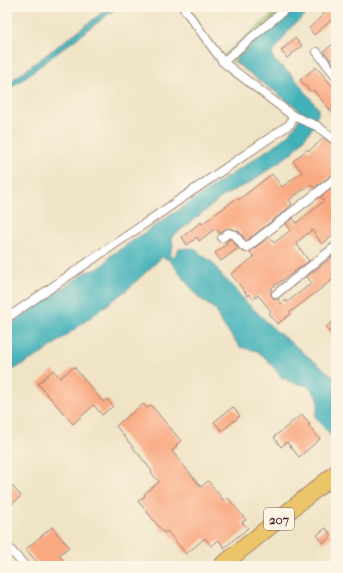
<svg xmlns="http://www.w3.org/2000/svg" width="343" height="573" font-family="'IM FELL French Canon',serif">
<rect width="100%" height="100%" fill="#fcf5e5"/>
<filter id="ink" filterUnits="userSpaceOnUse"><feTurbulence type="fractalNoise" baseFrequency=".025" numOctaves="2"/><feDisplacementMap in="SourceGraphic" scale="8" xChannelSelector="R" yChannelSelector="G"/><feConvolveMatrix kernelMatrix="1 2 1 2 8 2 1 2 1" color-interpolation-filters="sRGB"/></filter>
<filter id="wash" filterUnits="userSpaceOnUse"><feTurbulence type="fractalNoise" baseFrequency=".012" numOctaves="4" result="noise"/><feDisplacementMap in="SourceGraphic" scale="16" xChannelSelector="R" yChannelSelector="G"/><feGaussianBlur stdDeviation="0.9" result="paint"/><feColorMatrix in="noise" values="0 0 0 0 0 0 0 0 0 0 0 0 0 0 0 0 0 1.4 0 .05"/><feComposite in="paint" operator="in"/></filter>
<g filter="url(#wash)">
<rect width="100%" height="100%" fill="#f0e4c6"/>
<path fill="#99c674" stroke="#727250" d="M281,7H295L236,59L237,64L224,55Z"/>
<path fill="#41b1b9" stroke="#466872" d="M110,7H118L7,91V84Z
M295,7H316L292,26L272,54L274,60L293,76L318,108V114L311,130L293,152L248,184L238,188L221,198L172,237L173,246L170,255L174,257L179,249L193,248L213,263L222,276L233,286L243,299L275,330L336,379V442L315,416L318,407V398L308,386L291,382L281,377L267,359L257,351L240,347L220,321L216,310L199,298L174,266L169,260L162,257L128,289L43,353L7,373V326L88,271C99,270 104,266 110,256L275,145C289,134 295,130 301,114L297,108L237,64L236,59Z"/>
<g id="blocks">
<path fill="#f9aa83" d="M318,7H336V16L314,35L309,28L324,14Z
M295,38L302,46L287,58L281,51Z
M336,42V67L324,51Z
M316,67L336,90V117L313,90L311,92L300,80Z
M324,138L336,147V173L333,174L314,188L311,184L289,200L292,204L286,210L246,241L239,231L229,228L225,229L219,233L216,228L199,241L197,237L187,245L182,237L201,222L202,224L237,198L238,200L272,174L282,187L302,172L293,161L308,149L309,151Z
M336,185V233L322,244L312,230L296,243L309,261L270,289L271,291V295L274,299H278L281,304L286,300L287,302L312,283L307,277L336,254V277L293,310L290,312L291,314L277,324L269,313L271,311L258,295L253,299L249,294L248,296L231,274L254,257L250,252L269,237L274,243L291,230L286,223L293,218L296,223L314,209L324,201L321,197Z
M229,239L232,240L238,248L221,261L215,253L227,244L226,242Z
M336,319V341L326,327Z
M74,367L103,402L107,399L113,406L102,415L94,405L73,424L38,384L53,370L60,378Z
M143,404L147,408L151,405L181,441L176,445L177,446L172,451L201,487L208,481L224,501L228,498L246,520L242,522L248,528L224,548L219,540L211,546L205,538L186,554L167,531L164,533L138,501L145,496L144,494L159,482L151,472L152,471L116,426Z
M233,407L240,416L222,431L214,422Z
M302,414L310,424L308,425L320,439L299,457L287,442L281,447L274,437Z
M7,480L21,496L7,509Z
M52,527L69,547L59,555L68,566H40L26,549Z
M326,528L332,536L323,543L317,535Z"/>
</g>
</g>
<g filter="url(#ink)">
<use href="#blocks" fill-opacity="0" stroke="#9d8278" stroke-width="1"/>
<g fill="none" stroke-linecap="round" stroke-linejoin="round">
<defs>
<path id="street" d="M183,7L223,62L293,116L317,126L336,141
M317,52L336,76
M223,62L288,7
M222,238L228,233L235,235L243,246L246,248L336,178
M276,294L336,246
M7,318L290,124L293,116
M7,546L25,566"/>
<path id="highway" d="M221,566L336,473"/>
</defs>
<use href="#street" stroke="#9d8278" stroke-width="10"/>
<use href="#highway" stroke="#9d8278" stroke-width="18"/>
<use href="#street" stroke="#fff" stroke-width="8"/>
<use href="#highway" stroke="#edc569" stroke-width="16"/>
</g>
</g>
<g text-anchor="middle" stroke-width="3.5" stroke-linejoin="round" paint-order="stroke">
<rect fill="#fcf5e5" stroke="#7f5f63" stroke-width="1" x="264" y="508" width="30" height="22" rx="3"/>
<g font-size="13" font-weight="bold" fill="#4a1f2b">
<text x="279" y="524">207</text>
</g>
</g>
<rect width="343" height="573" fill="none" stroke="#fcf5e5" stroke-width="24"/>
</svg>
